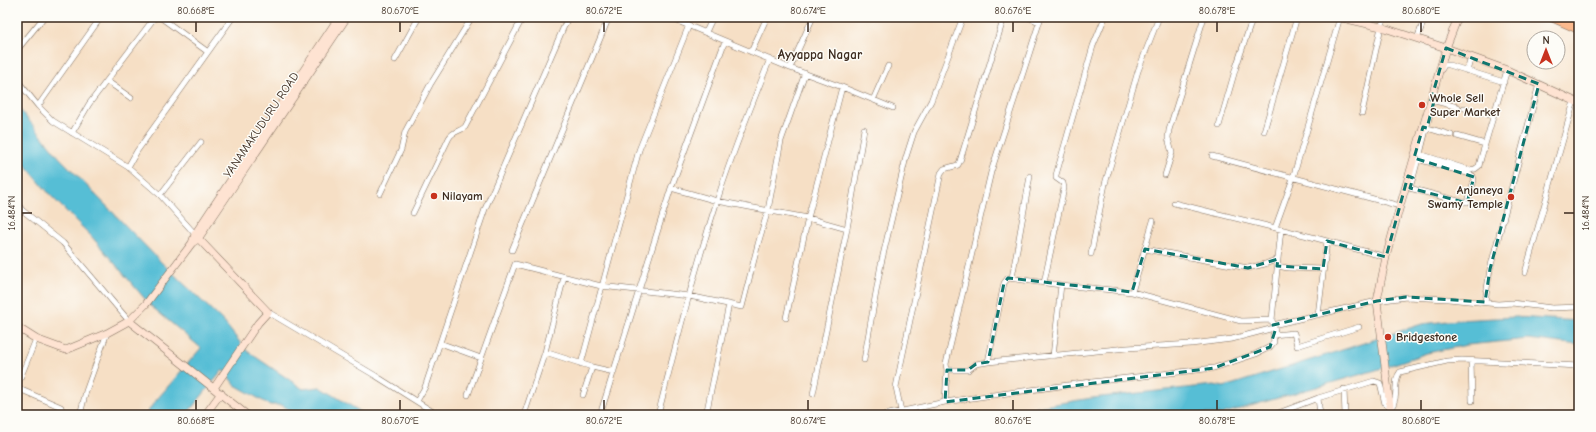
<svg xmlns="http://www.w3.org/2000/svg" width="1596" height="432" font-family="'Comic Neue',sans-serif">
<rect width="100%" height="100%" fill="#fdfcf7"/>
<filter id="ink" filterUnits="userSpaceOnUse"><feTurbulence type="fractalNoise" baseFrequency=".025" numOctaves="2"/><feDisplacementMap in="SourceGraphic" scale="8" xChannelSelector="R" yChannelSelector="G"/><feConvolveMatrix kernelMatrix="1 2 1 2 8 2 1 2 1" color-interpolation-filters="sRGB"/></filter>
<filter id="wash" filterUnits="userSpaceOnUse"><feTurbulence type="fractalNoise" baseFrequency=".012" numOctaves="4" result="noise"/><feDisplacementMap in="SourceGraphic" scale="16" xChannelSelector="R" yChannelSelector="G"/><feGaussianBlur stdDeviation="0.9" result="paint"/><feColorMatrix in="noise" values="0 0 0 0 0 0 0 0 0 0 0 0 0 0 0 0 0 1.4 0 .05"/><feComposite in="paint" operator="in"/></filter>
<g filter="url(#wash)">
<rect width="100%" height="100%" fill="#f6dfc5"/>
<path fill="#57bed5" stroke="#49747a" d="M17,106L59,157L162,263L223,321L247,351L303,389L320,387L366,415H298L282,405H270L235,385L223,370L186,415H146L153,404L201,348L151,306L92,237L51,196L17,155Z
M1516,317L1579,321V345L1528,339L1467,345L1427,353L1376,370L1222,414L988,415L1092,398L1214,385L1224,387L1336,352L1422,324L1457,320Z"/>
</g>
<g filter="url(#ink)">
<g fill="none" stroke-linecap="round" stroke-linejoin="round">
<defs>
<path id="street" d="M160,17L208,52
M668,17L790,68L842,87L893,108
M1028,17L1039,22
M1041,17L991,172L946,364L947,370H968L976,364L988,362L1127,348L1191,344L1232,339L1274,328
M706,32L713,17
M1417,39L1425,17
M17,50L44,17
M751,52L767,17
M395,60L419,17
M790,68L813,17
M1442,69L1444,65H1449L1504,82
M1467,71L1471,57
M17,80L38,106L53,121L128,167L137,151L233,17
M107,81L131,98
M873,100L888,66
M1431,100L1458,107
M38,106L101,17
M1464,108L1494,116
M1431,110L1420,154L1469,170L1475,169L1479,166L1481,158L1507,70
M1362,113L1381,27L1385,17
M1219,126L1236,67L1253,17
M1424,127L1451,135
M1264,131L1297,17
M72,133L89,104L155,17
M1457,136L1485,144
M1212,156L1400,206
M128,167L160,195L195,234
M1165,175L1172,153L1168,138L1169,130L1204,17
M1408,176L1413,178L1410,187L1413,189L1462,202H1468L1474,180L1473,176L1467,173L1414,158
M1413,178L1418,159
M671,188L717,201L808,218L847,229
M380,194L401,150L405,132L430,85L472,17
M160,195L201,142
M17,203L22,210L63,243L129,321
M1174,203L1312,237L1386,257
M413,213L449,138C453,131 459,132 465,127L523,17
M17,217L22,210
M1275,228L1293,178L1340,17
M1145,249L1248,268L1265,264L1278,259
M512,250L609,17
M1091,254L1105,184L1138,71L1159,17
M1277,266L1288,268L1323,269
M1525,273L1574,101
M1577,274L1579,266
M1012,278L1030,176
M1044,283L1064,188L1063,183L1056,178V175L1093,46L1105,17
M1132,292L1153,221
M1485,302L1490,269L1539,84
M268,312L376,376L438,415
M1318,315L1327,241
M786,318L808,218L842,87
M1272,320L1281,229
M1273,325L1377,301L1406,297L1448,299L1498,304L1512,303L1552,308L1579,307
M1273,335L1294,333L1297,346L1359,327
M440,343L481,358
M545,352L592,367L583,395
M1053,356L1061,285
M864,360L881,264L906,157L914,132L931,101L963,17
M1471,361L1472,401
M581,364L639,150L689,25
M592,367L614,372
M17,386L36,339
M17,388L61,407L62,411L61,415
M1344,389L1345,415
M813,394L847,229L864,129
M468,395L515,264L601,286L689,296L742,307L758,244L768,210L781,141L805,73
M1318,398L1320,415
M417,401L425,387L485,209L568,17
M945,402L947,370
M901,411L896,387L941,173L944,169L958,165L960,161L1004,17
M80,415L86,391L107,333
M524,415L545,352L564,277
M600,415L671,188L725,41
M658,415C676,344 694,272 717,201C732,153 751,106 770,59
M706,415L729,304
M884,415L945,402L993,395L1083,383L1214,368L1256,354L1270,347L1274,342L1273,335L1275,331L1272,320L1241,321L1132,292L1061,285L1008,278L1004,283L988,362
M1273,415L1318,398L1374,381L1380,383L1385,404L1391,408C1400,396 1392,382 1400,372L1447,361L1462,360L1579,366"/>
<path id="secondary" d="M1338,17L1381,27L1446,48L1507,70L1579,103
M196,236L268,312L258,323L214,388
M192,243L198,239L347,17
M129,321L146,304L192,243L195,234L339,17
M17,327L36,339L66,350L107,333L129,321L247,415
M205,415L221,393
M1391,415L1377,301L1386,257L1400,206L1446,48L1458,17"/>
<path id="highway" d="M1552,17L1579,29
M1576,17L1579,18"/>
</defs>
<use href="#street" stroke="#7c6958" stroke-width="6"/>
<use href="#secondary" stroke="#7c6958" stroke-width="8"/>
<use href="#highway" stroke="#7c6958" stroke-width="10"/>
<use href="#street" stroke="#fff" stroke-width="5"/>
<use href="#secondary" stroke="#fee3d2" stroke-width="7"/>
<use href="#highway" stroke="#fcba8e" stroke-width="9"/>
</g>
</g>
<path fill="none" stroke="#0f766e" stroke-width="3" stroke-dasharray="8 5" stroke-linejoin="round" d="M1446,48L1539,84L1490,269L1485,302L1406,297L1377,301L1273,325L1275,331L1270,347L1214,368L945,402L947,370H968L976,364L988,362L1004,283L1008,278L1132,292L1145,249L1248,268L1278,259L1277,266L1323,269L1327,241L1386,257L1408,176L1413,178L1410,188L1467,203L1474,177L1414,158L1423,127L1427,128L1434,101L1431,100Z"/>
<path fill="none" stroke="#3b2a1e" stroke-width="1.5" d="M196,22V32M400,22V32M604,22V32M808,22V32M1013,22V32M1217,22V32M1421,22V32M22,213H32M1564,213H1574M196,400V410M400,400V410M604,400V410M808,400V410M1013,400V410M1217,400V410M1421,400V410"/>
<g fill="#c8321e" stroke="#fdfcf7" stroke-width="1.5">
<circle cx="1422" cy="105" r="4"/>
<circle cx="434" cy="196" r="4"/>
<circle cx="1511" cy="197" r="4"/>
<circle cx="1388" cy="337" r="4"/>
</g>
<g text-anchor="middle" stroke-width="3" stroke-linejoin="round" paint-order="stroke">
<g font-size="12" font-weight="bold" fill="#3b2a1e" stroke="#fdfcf7" text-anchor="start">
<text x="1430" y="102">Whole Sell<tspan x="1430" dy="14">Super Market</tspan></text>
<text x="1503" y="194" text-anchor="end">Anjaneya<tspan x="1503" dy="14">Swamy Temple</tspan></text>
<text x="442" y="200">Nilayam</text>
<text x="1396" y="341">Bridgestone</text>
</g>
<g font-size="12" fill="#3b2a1e" stroke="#fdfcf7">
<text transform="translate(261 125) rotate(-56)" y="4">YANAMAKUDURU ROAD</text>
</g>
<g font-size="13" font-weight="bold" fill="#3b2a1e" stroke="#fdfcf7">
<text x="820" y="59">Ayyappa Nagar</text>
</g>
</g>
<rect width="1596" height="432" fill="none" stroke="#fdfcf7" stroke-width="44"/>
<g transform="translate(1546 50)"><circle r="19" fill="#fdfcf7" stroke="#afa8a0"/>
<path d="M0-3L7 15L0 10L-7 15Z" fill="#c8321e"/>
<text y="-6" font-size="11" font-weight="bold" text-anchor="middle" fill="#3b2a1e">N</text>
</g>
<rect x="22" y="22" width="1552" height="388" fill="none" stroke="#3b2a1e" stroke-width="1.5"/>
<g font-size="10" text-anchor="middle" fill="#3b2a1e">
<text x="196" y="14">80.668°E</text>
<text x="400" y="14">80.670°E</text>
<text x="604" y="14">80.672°E</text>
<text x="808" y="14">80.674°E</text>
<text x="1013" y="14">80.676°E</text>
<text x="1217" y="14">80.678°E</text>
<text x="1421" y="14">80.680°E</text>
<text transform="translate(11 213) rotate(-90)" y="4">16.484°N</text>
<text transform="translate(1585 213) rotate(-90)" y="4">16.484°N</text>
<text x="196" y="424">80.668°E</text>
<text x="400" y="424">80.670°E</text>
<text x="604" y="424">80.672°E</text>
<text x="808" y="424">80.674°E</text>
<text x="1013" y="424">80.676°E</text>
<text x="1217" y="424">80.678°E</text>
<text x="1421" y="424">80.680°E</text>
</g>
</svg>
